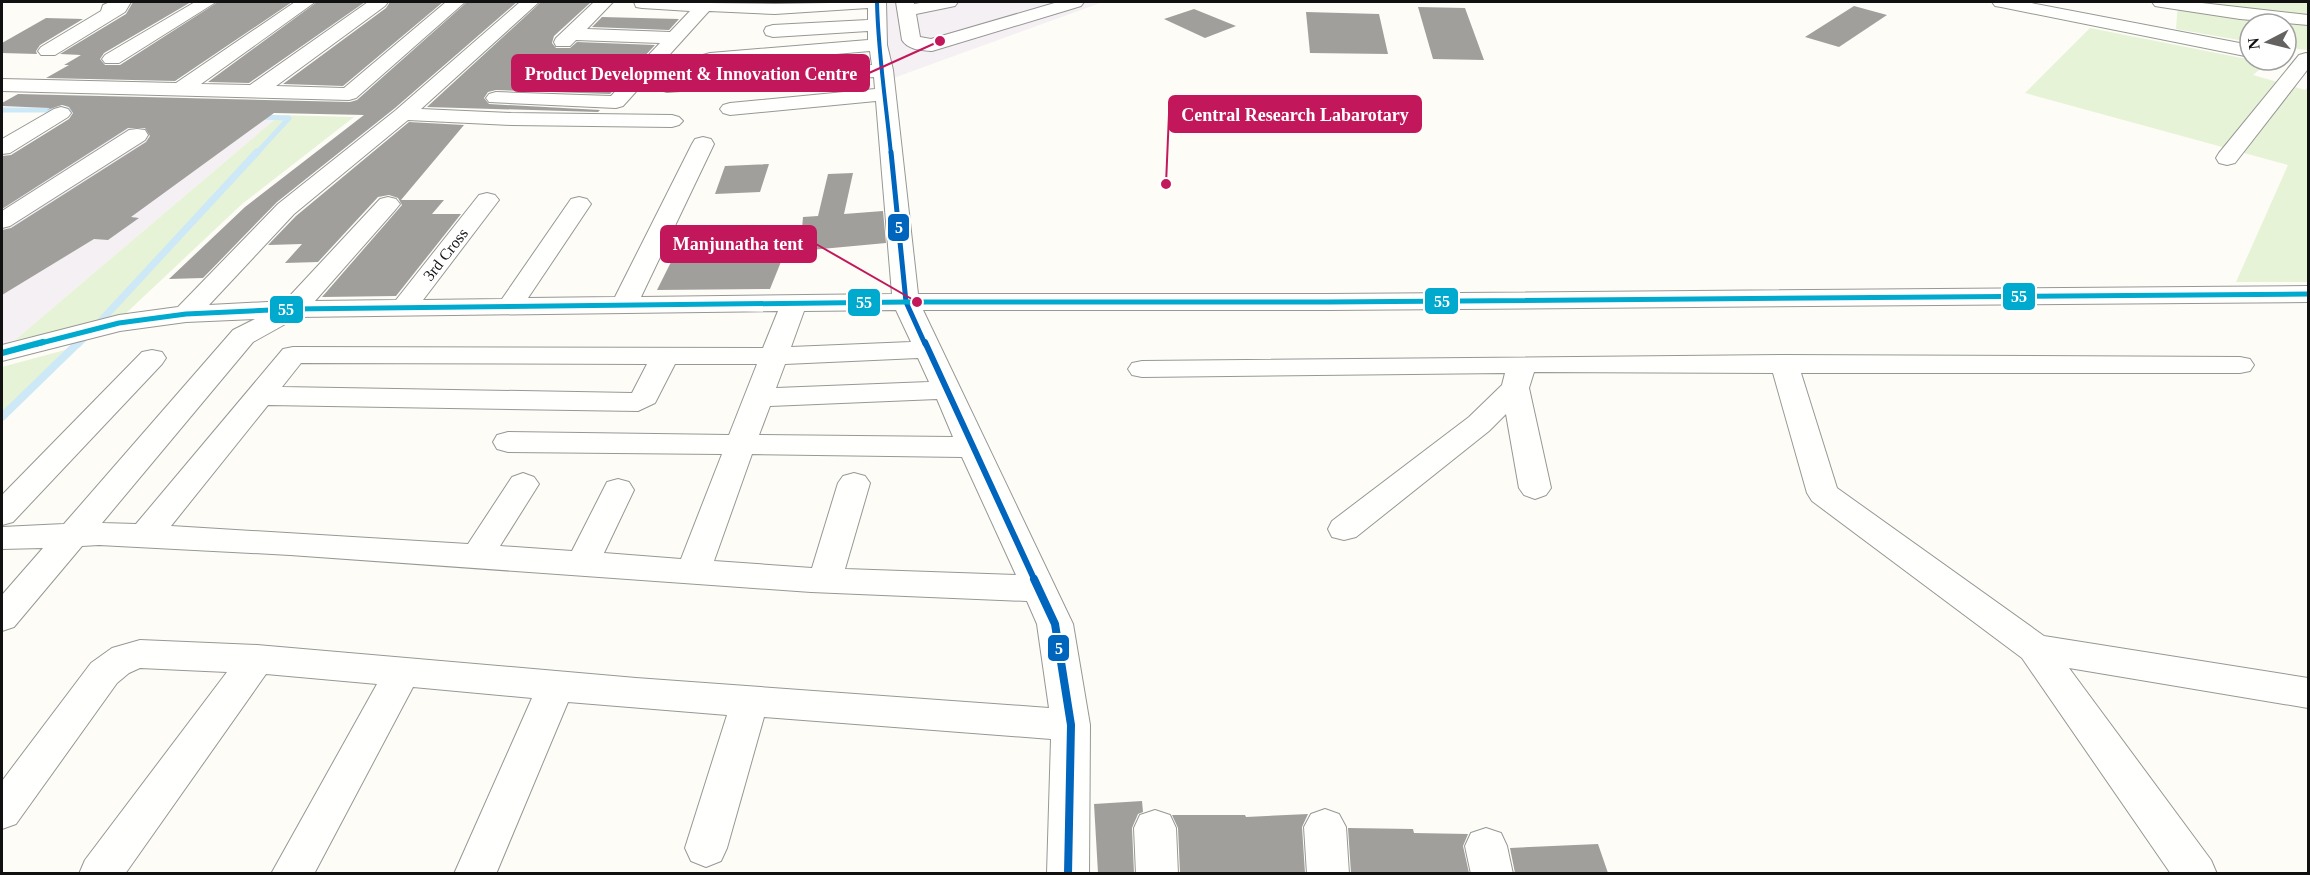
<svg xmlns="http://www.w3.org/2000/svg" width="2310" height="875" font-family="Georgia,serif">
<rect width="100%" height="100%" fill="#fdfcf7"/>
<path fill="#f5f0f3" d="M881,2H1103L888,80Z
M114,110L280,115L15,340L2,344V179Z"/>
<path fill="#e7f3d7" d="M2178,2H2308V50L2286,48V24H2250V42L2176,29Z
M2090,28L2267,63L2253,75L2305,90L2308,87V282H2236L2288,165L2025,93Z
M280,115L354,117L242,204L122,317L15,340Z
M76,347L2,414V367Z"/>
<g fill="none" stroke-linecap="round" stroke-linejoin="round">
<path stroke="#cde8f7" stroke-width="5" d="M2,110H82
M256,154L289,118L259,117"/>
<path stroke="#cde8f7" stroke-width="7" d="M97,325L257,152
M78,344L88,334"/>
<path stroke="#cde8f7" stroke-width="8" d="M2,417L79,342"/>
</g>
<path fill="#a19f9c" d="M133,2H191L104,53L100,59L105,65H120L218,2H292L175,81L46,78L69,65H64L81,55L60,54L126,14Z
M317,2H365L249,83L208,82Z
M390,2H443L343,86L283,84L386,8Z
M467,2H517L395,108L277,202L203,278L169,279L245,207L364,115L274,113L131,217L139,218L108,240L94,239L2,295V230L11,228L146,142L150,136L145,128H128L2,209V156L11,155L69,119L73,113L69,107L62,105L47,110L50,108L2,106V103L18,94L350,102L357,100Z
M541,2L590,3L554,36L552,43L556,48H570L577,42L655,45L642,59L543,55L535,57L531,62L534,68L543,71L628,74L610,94L496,90L488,92L484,98L489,104L600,110L598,112L427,107Z
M1854,6L1887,15L1839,47L1805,37Z
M1418,7L1465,8L1484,60L1433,59Z
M1194,9L1236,26L1205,38L1164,19Z
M1306,12L1379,14L1388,54L1310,53Z
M602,17L679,19L669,30L592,27Z
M46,18L83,19L40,45L36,51L37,54L2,53V43Z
M409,122L464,125L401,200H444L432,214H461L396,296L322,297L402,205L398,198L389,195L378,197L318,262L285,263L302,244L268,245L296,216Z
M769,164L760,192L715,194L725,166Z
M853,173L844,214L883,211L886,243L800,251L803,217L818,216L828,174Z
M791,237L770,289L657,290L683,238Z
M1142,801L1143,812L1138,814L1132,828L1134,873H1098L1094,804Z
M1308,814L1302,827L1305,873H1180L1178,828L1172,815H1245L1246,817Z
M1348,828L1413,829L1414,833L1468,834L1463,846L1469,873H1351Z
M1598,844L1608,873H1515L1510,848Z"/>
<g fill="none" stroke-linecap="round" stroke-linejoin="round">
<defs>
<path id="minor" d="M110,2H131L125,12L55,55H41L38,51L41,47L101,11L103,5Z
M195,2H216L119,63H105L102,59L105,55Z
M295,2H315L201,84L250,85L368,2H388L385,6L276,86L344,88L446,2H465L356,98L349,100L2,91V79L176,83Z
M520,2H539L421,109L511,113L672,115L679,117L683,121L679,125L672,127L511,125L408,120L294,214L209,305L285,301L380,199L388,197L396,199L400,204L396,209L315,301L396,300L479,195L487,193L495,195L499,200L423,300L502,299L571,199L579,197L587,199L591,204L528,298L615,297L692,144L695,139L703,137L711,139L714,144L641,297L892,294L876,101L730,115L723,113L720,109L723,105L730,103L875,89L874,77L667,92L660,90L657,86L660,82L667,80L872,65L870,51L710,65L703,63L700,59L703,55L710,53L868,40V31L773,37L766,35L764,31L766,27L773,25L868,20V8L775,14L709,11L623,106L616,108L489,102L486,98L489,94L496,92L611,96L633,72L543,69L536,67L533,63L536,59L543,57L643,61L660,43L576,40L570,46H556L554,42L556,38L594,2H613L587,29L670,32L690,11L642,8L636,7L634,2L775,4L886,2L887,45L893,70L918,294H1328L2308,286V302L1328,310H923L1073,624L1090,725L1089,874H1047L1051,739L764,717L727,848L721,861L706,867L691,861L685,848L727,715L568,702L496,874H454L532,698L413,687L314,874H271L377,684L266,674L125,874H79L85,860L227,672L140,668L129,673L117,683L16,824L2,829V781L91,663L112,648L140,640L257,645L636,678L1049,708L1037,624L1027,601L811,592L290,555L99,545L82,546L14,627L2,631V595L43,548L2,549V527L64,524L233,330L255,319L186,322L120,331L2,361V345L119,315L178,307L278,204L396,110ZM896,310L911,342L791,347L804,311ZM778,311L763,348L293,347L283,349L136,524L102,523L253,342L298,317ZM918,358L929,382L776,388L785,364ZM301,363L647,364L632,393L282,387ZM675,364H757L729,435L508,432L497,435L493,442L497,449L508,452L722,454L681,559L604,553L634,490L629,482L618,479L607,482L572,551L500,546L539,484L534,477L523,473L512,477L468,544L171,526L268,405L638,411L655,403ZM937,399L953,437L759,435L770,406ZM752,454L962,457L1016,575L845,569L870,483L865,476L854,473L843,476L838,483L812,568L714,561Z
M896,2H914V4L926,2H958L955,6L916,14L920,37L931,39L1058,2H1084L1081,6L932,51C921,50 908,50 902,40Z
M1992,2H2026L2250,45V57L2001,7L1995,6Z
M2152,2H2193L2308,15V25L2240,19L2161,7L2155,6Z
M2306,53L2308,54V69L2235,163L2227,165L2219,163L2216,158L2219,153L2299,55Z
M61,107L68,109L71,113L68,117L10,153L2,154V139L54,109Z
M137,129L145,130L148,135L145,140L10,226L2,228V211L129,130Z
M152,350L162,352L166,358L162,364L13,522L2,525V495L142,352Z
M1784,355L2240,357L2250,359L2254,365L2250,371L2240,373H1801L1837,488L2044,636L2308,678V708L2069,668L2211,860L2217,874H2171L2022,658L1812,501L1807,493L1773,373L1534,372L1529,388L1551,488L1546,495L1535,499L1524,495L1519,488L1506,414L1489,431L1356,537L1344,540L1332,537L1328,529L1332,521L1469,417L1502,385L1505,373L1142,377L1132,375L1128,369L1132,363L1142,361Z
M1325,809L1339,814L1346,827L1349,874H1307L1304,827L1311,814Z
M1155,810L1170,815L1176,828L1178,874H1136L1134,828L1140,815Z
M1486,828L1501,833L1507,846L1513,874H1471L1465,846L1471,833Z"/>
</defs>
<use href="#minor" stroke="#979795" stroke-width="2"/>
<use href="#minor" fill="#fffffe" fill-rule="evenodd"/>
<defs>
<path id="bus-1-far3" d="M877,2C878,53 886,103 891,154"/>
<path id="bus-1-far2" d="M891,152L906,302L925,344"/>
<path id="bus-1-far1" d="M925,342L1035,581"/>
<path id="bus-1" d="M1034,579L1055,624L1071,725L1068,874"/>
<path id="bus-2-far1" d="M37,344L119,323L186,314L293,309L906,302H1328L2308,294"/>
<path id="bus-2" d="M2,353L43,342"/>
</defs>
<use href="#bus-1-far3" stroke="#fff" stroke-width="7"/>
<use href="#bus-1-far2" stroke="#fff" stroke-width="9"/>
<use href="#bus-1-far1" stroke="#fff" stroke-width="10"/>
<use href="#bus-1" stroke="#fff" stroke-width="12"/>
<use href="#bus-2-far1" stroke="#fff" stroke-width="9"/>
<use href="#bus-2" stroke="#fff" stroke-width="10"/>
<use href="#bus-1-far3" stroke="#0065bd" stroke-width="4"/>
<use href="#bus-1-far2" stroke="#0065bd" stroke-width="5"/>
<use href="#bus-1-far1" stroke="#0065bd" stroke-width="6"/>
<use href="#bus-1" stroke="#0065bd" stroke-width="8"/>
<use href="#bus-2-far1" stroke="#00a9ce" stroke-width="5"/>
<use href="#bus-2" stroke="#00a9ce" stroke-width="6"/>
</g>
<g text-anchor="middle" stroke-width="6" stroke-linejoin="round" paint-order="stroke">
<g font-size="16" fill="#111" stroke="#fff">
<text transform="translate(445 254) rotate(-52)" y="6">3rd Cross</text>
</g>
</g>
<path fill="none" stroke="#c2185b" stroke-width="2" d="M940 41L869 73M1166 184L1169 114M917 302L816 244"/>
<g fill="#c2185b" stroke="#fff" stroke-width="2">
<circle cx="940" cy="41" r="6"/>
<circle cx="1166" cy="184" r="6"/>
<circle cx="917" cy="302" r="6"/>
</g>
<g fill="#c2185b" stroke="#c2185b" stroke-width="2">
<rect x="512" y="55" width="357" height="36" rx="6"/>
<rect x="1169" y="96" width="252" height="36" rx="6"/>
<rect x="661" y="226" width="155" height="36" rx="6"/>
</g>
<g font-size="18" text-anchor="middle" font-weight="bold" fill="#fff">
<text x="691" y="80">Product Development &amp; Innovation Centre</text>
<text x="1295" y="121">Central Research Labarotary</text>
<text x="738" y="250">Manjunatha tent</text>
</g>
<g stroke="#fff" stroke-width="2">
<rect x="887" y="213" width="23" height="29" rx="6" fill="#0065bd"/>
<rect x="2002" y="282" width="34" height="29" rx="6" fill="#00a9ce"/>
<rect x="1424" y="287" width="35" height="28" rx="6" fill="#00a9ce"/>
<rect x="847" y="288" width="34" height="29" rx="6" fill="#00a9ce"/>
<rect x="269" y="295" width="35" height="29" rx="6" fill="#00a9ce"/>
<rect x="1047" y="634" width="23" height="28" rx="6" fill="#0065bd"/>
</g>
<g font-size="16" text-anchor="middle" font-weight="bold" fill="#fff">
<text x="899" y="233">5</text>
<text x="2019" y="302">55</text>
<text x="1442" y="307">55</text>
<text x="864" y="308">55</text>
<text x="286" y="315">55</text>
<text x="1059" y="654">5</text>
</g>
<rect width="2310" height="875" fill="none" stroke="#111111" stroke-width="6"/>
<g transform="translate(2268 42) rotate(263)"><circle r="28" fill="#ffffff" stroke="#a0a0a0" stroke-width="1.5"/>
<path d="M0-4.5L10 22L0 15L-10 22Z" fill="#646362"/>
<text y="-9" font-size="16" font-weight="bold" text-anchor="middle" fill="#111111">N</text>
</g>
</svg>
